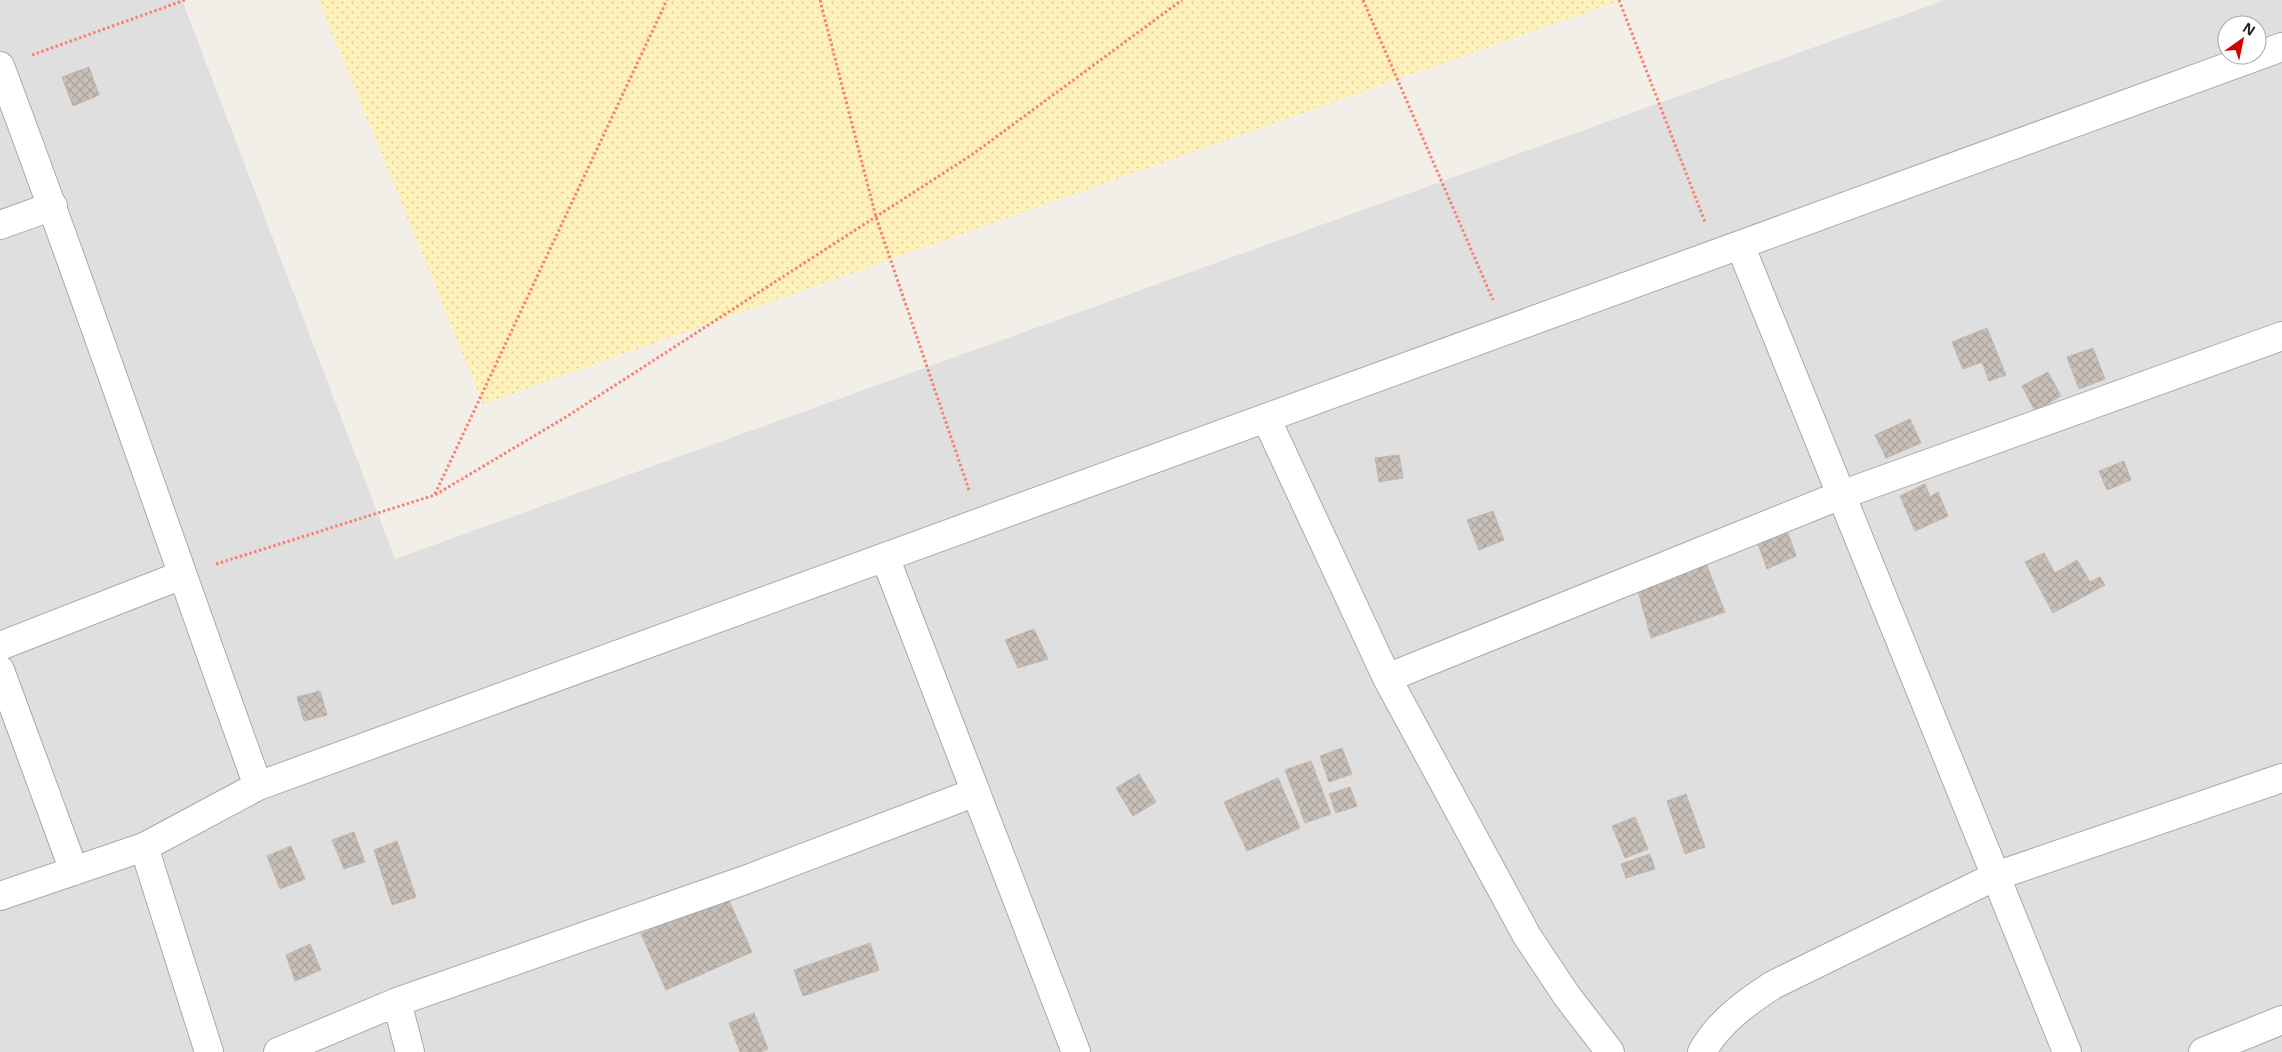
<svg xmlns="http://www.w3.org/2000/svg" width="2282" height="1052" font-family="'Noto Sans',sans-serif">
<defs>
<pattern id="sand-dots" width="8" height="8" patternUnits="userSpaceOnUse" patternTransform="scale(1.25)"><rect width="8" height="8" fill="#fff1ba"/><path d="M2 2h.1M6 6h.1" fill="none" stroke="#dacea0" stroke-width="1.8" stroke-linecap="round"/></pattern>
<pattern id="building-cross-hatch" width="8" height="8" patternUnits="userSpaceOnUse" patternTransform="scale(1.25)"><rect width="8" height="8" fill="#c7bfb8"/><path d="M0 0l8 8M0 8l8-8" fill="none" stroke="#aba49e"/></pattern>
</defs>
<rect width="100%" height="100%" fill="#f2efe9"/>
<path fill="#e0dfdf" fill-rule="evenodd" d="M0,0H182L395,559L1945,0H2282V1052H0ZM2227,25H2257V55H2227Z"/>
<path fill="url(#sand-dots)" d="M319,0H1621L483,404Z"/>
<path fill="url(#building-cross-hatch)" stroke="#c4b6ab" d="M89,67L99,95L73,106L62,77Z
M1987,328L2006,375L1989,381L1982,362L1963,369L1952,342Z
M2093,348L2105,379L2079,389L2067,357Z
M2048,372L2061,396L2035,411L2022,386Z
M1910,419L1921,443L1886,458L1875,435Z
M1399,455L1403,478L1379,482L1375,458Z
M2124,461L2131,480L2107,490L2099,471Z
M1925,484L1930,497L1938,492L1948,516L1915,531L1900,496Z
M1493,511L1504,540L1479,550L1467,520Z
M1788,533L1796,556L1767,569L1758,544Z
M2044,553L2055,573L2077,560L2090,582L2100,577L2105,585L2053,613L2025,562Z
M1705,561L1725,612L1651,638L1638,591Z
M1034,629L1048,659L1018,668L1005,640Z
M320,691L327,715L304,721L297,697Z
M1342,748L1352,774L1329,782L1320,756Z
M1311,761L1331,814L1305,823L1285,770Z
M1139,774L1156,802L1133,816L1116,788Z
M1278,778L1300,828L1247,851L1224,802Z
M1350,787L1357,806L1336,813L1329,794Z
M1686,794L1705,847L1685,854L1667,801Z
M1635,817L1648,849L1625,858L1612,826Z
M354,832L365,862L344,869L332,840Z
M397,841L416,897L392,905L374,850Z
M291,846L305,879L280,889L267,856Z
M1650,854L1655,869L1626,878L1621,864Z
M727,896L752,952L666,990L641,934Z
M870,943L879,970L803,996L794,970Z
M310,944L321,970L295,981L286,955Z
M754,1013L768,1049L761,1052H740L729,1023Z"/>
<g fill="none" stroke-linecap="round" stroke-linejoin="round">
<defs>
<path id="street" d="M0,66C90,305 171,546 258,786
M0,225L53,206
M1740,245L2067,1052
M1266,418L1387,678L1841,495L2282,336
M885,557L1076,1052
M0,646L182,575
M0,670L74,871
M1387,678L1527,936L1567,996L1610,1052
M144,847L209,1052
M0,896L144,847L258,786L2282,47
M397,1002L410,1052
M278,1052L397,1002L745,880L976,792
M1702,1052C1718,1023 1745,1003 1773,985L1996,876L2282,778
M2203,1052L2282,1020"/>
</defs>
<use href="#street" stroke="#a9a9a9" stroke-width="30"/>
<path stroke="#fa8072" stroke-width="3" stroke-dasharray="2.5 2.5" stroke-linecap="butt" d="M820,0L876,217L969,490
M1363,0L1493,300
M1619,0L1705,222
M32,55L185,0
M435,494L667,0
M216,564L435,495L566,417L973,154L1182,0"/>
<use href="#street" stroke="#fff" stroke-width="28"/>
</g>
<g transform="translate(2242 40) rotate(33)"><circle r="24" fill="#ffffff" stroke="#a7a7a7"/>
<path d="M0-4L9 19L0 12L-9 19Z" fill="#d40000"/>
<text y="-8" font-size="14" font-weight="bold" text-anchor="middle" fill="#222222">N</text>
</g>
</svg>
